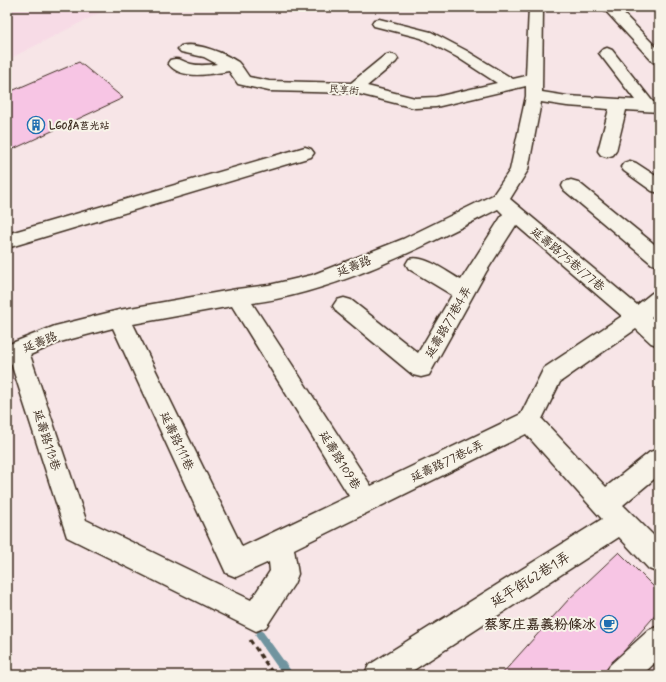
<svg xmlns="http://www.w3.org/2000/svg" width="666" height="682" font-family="Mynerve,'LXGW WenKai TC',sans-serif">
<rect width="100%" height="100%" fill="#f7e5e7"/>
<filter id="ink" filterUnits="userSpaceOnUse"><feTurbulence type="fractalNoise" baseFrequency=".025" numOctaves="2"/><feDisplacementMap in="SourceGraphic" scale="8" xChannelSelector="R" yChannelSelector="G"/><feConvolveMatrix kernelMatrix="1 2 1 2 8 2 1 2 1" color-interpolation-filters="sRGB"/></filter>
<g filter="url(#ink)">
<path fill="#f7dbe6" d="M7,7H111L7,60Z"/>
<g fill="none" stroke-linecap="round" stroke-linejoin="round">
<path fill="#70949f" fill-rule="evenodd" d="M260,630L263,632L294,675H283L257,638L255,635L257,632Z"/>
</g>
<path fill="#f7c5e4" stroke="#3b2a1e" d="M79,62L123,98L7,152V93Z
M619,552L659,592V611L603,675H501L569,599Z"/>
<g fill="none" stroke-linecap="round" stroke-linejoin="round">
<defs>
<path id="minor" d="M529,7H543L542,92L567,96L635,100L599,53L602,50L607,48L612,50L653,102H659V112L626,110L616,151L613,155L607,157L601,155L598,151L609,109L567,106L541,102L528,170L510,199L637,305L652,293L659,291V311L651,317L659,324V346L651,343L636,329L560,382L542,419L606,487L650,452L659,449V475L623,505L659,541V573L649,569L619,537L406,675H364L369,665L602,519L526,434L294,549L298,574L294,584L266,627L256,631L67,537L11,363L7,364V345L55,326L119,310L237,289L269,285L312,275L403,239L493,195L510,170L526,96V86L436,107L415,108L355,93L269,91L238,84L229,71C211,74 180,81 168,63L170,60C180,57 183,62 191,64C199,66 209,65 217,64L204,57L181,52L178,49L181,46C196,42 225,53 238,62C242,66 246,73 249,77L269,81L351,83L384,56L390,54L396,56L398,59L396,62L367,86L415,98L436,97L497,83L457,57L421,38L374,26L372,23L374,20L379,19L431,32L467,51L513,79L526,76ZM498,209L503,214L461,280C447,272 424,254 409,259L406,264L409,269L452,295L418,353L351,300L344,298L337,300L333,306L337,312L413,375L421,377L429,375L486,272L516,225L622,316L544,368L521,414L371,486L252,303C337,292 422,247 498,209ZM232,306L349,496L242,547L133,324ZM113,328L226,573L236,577L269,562L270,571L251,600L86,520L30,355L60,342Z
M602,7H617L659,50V64L653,62Z
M305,147L311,149L314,153L311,157L7,248V234Z
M630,161L636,163L659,178V193L652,191L624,171L621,167L624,163Z
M571,180L578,182L659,248V266L652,264L564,190L562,186L564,182Z
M659,626V659L642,675H605L610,665L649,630Z"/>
</defs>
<use href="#minor" stroke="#3b2a1e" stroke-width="3"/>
<path stroke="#3b2a1e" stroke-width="3" stroke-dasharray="5 3.5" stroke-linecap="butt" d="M250,640L274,675"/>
<use href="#minor" fill="#f7f3e8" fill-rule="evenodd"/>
</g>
</g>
<defs>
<symbol id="building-ring" viewBox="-11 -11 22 22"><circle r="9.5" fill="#f7f3e8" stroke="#1f6fb2" stroke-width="1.5"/><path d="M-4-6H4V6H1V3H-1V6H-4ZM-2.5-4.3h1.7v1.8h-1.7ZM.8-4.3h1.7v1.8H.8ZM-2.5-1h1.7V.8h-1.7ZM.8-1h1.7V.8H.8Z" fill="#1f6fb2"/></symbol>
<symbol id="cafe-ring" viewBox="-11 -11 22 22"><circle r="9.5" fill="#f7f3e8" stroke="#1f6fb2" stroke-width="1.5"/><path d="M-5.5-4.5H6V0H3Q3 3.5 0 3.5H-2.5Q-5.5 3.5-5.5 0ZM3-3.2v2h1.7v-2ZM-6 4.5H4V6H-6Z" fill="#1f6fb2"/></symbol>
</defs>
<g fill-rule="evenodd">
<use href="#building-ring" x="26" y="115" width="20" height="20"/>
<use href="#cafe-ring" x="599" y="614" width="20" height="20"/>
</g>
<g text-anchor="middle" stroke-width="4" stroke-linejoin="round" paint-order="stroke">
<g font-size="10" fill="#3b2a1e" stroke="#f7f3e8">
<text transform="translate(344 89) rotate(5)" y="4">民享街</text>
</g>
<g font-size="10" font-weight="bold" fill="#3b2a1e" stroke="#f7f3e8" text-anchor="start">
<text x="49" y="129">LG08A莒光站</text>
</g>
<g font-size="12" fill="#3b2a1e" stroke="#f7f3e8">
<text transform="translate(568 259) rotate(40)" y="4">延壽路75巷/77巷</text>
<text transform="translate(354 266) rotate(-22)" y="4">延壽路</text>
<text transform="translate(448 322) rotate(-60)" y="4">延壽路77巷4弄</text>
<text transform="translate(40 342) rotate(-22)" y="4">延壽路</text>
<text transform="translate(47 440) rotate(72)" y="4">延壽路113巷</text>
<text transform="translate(177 441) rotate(65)" y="4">延壽路111巷</text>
<text transform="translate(340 460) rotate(58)" y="4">延壽路109巷</text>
<text transform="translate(447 461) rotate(-26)" y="4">延壽路77巷6弄</text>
</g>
<g font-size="14" fill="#3b2a1e" stroke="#f7f3e8">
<text transform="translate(530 579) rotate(-32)" y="5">延平街62巷1弄</text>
</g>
<g font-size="14" font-weight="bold" fill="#3b2a1e" stroke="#f7f3e8" text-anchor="end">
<text x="596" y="629">蔡家庄嘉義粉條冰</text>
</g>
</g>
<rect width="666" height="682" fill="none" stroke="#f7f3e8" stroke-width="24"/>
<rect x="12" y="12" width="642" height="658" fill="none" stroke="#3b2a1e" stroke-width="1.5" filter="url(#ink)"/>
</svg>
